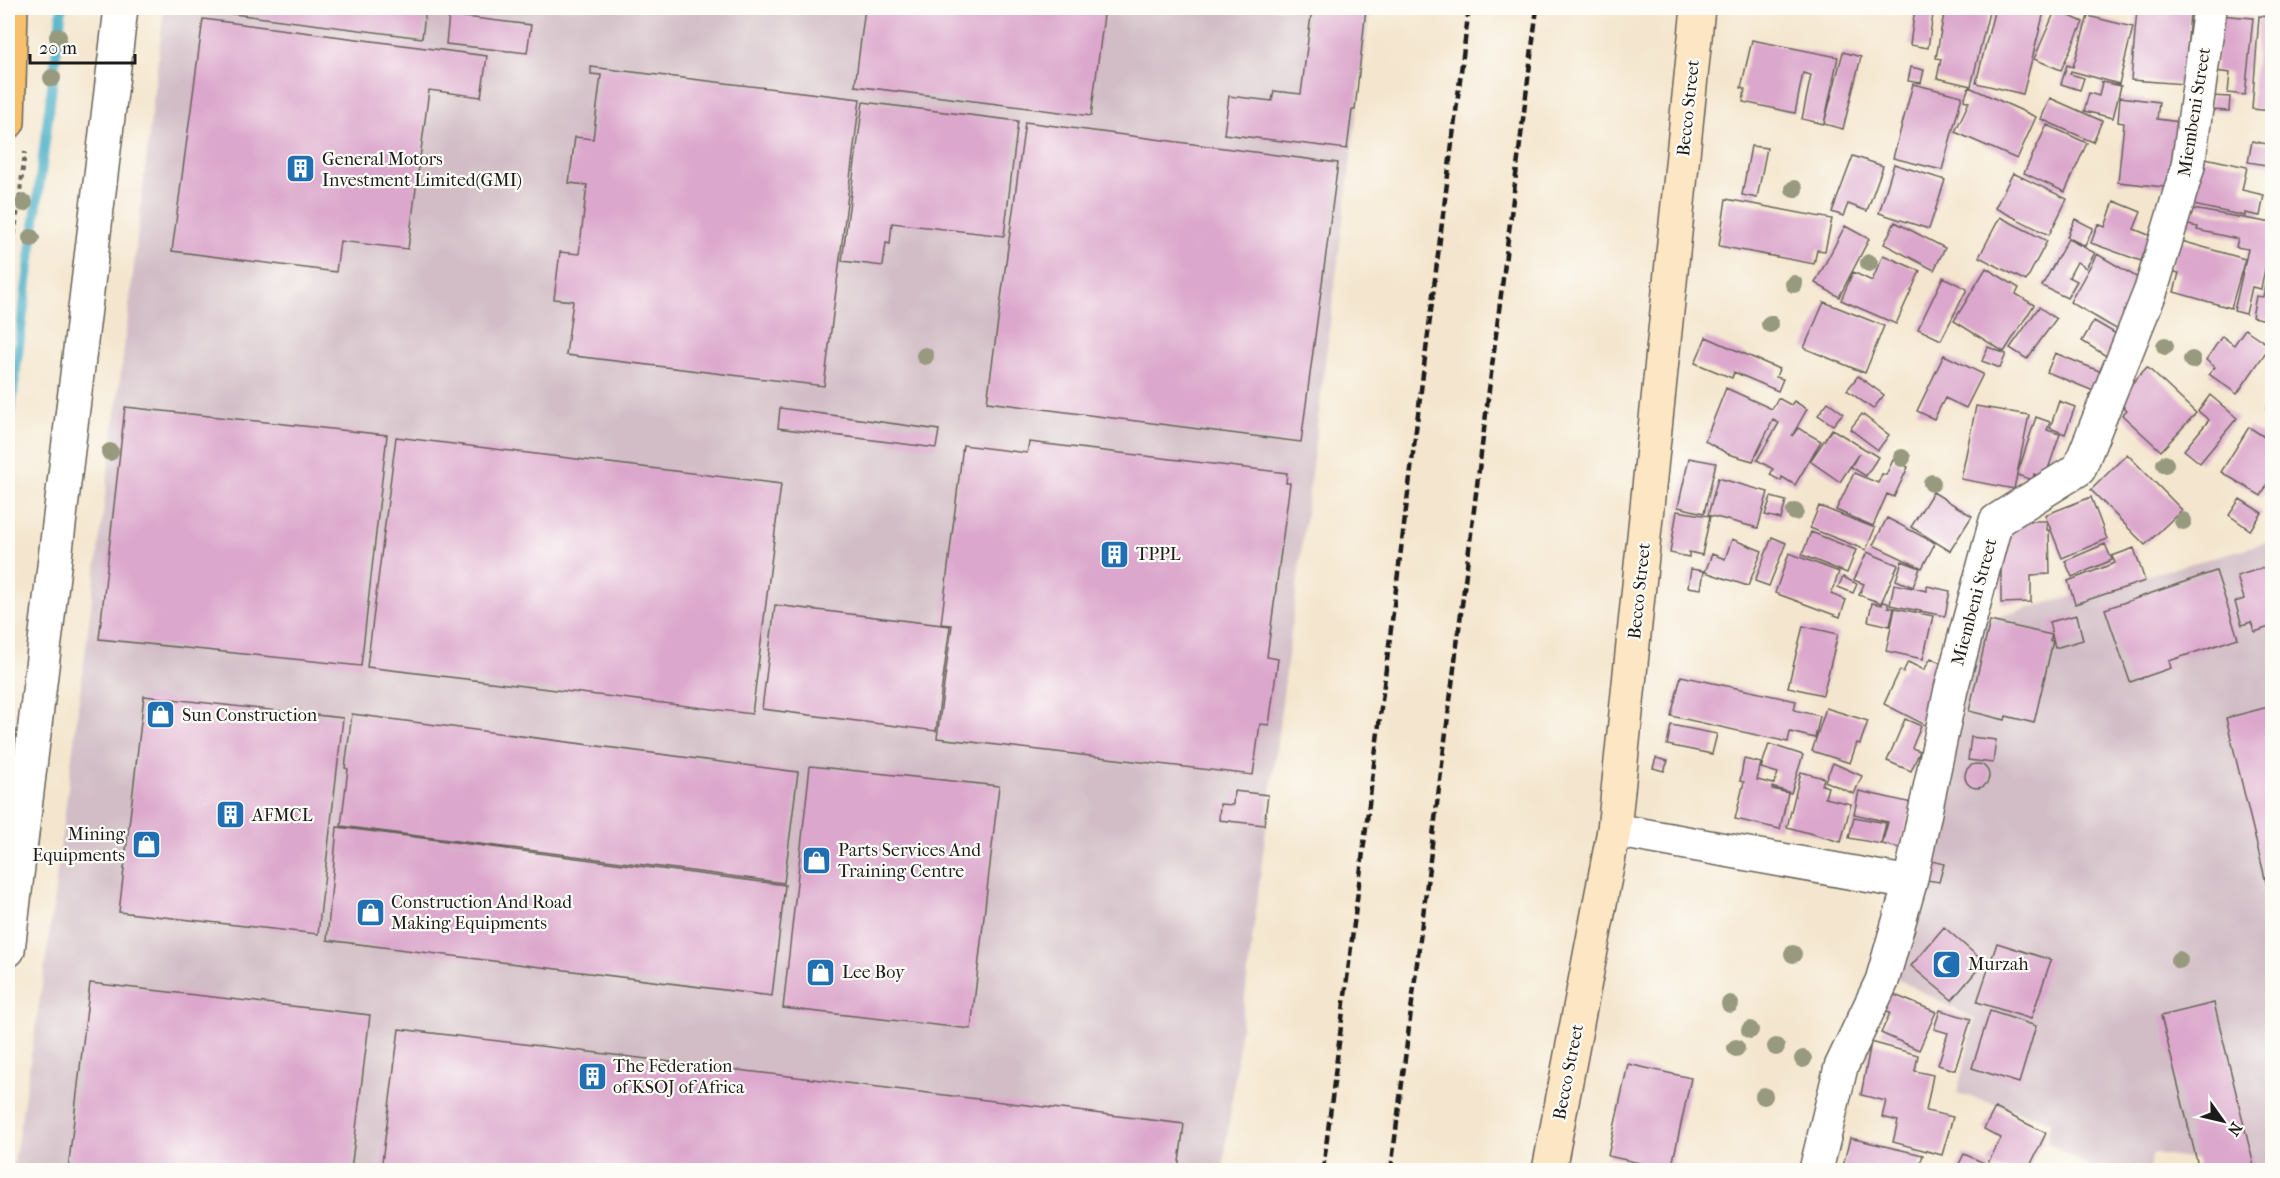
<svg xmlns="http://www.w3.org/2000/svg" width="2280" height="1178" font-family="'IM FELL French Canon',serif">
<rect width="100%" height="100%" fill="#fdfcf7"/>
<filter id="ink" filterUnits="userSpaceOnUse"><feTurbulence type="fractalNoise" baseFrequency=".0167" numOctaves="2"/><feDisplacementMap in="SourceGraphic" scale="12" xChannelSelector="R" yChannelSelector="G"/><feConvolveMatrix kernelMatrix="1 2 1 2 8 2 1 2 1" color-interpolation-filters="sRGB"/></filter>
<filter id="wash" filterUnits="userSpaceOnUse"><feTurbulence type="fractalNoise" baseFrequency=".008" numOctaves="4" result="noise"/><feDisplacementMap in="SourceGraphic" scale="24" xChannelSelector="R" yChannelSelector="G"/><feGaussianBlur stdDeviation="1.35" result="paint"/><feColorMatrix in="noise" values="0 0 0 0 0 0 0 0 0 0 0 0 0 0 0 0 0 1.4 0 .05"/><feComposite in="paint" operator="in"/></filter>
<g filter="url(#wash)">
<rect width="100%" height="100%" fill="#f4e6ce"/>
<path fill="#d2bdc6" d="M164,8H1370L1223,1170H13L46,960L126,333Z
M2272,541V1170H2202L2200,1160L2153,1153L2149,1170L2090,1168L2047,1142L2050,1121L1957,1093L1975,1019L1893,977L1975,623Z"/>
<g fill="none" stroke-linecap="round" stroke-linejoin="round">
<path stroke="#46aec6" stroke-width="10" d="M8,431L62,8"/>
</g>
<g id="blocks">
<path fill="#dca7cc" d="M187,8H426L422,38Z
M865,8H1050L1104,15L1091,116L855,86Z
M1312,8H1366L1355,110H1352L1347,149L1224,134L1229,96L1272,101L1274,91L1301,94Z
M1915,8H1934L1928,48L1910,45Z
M1945,8H1990L1971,86L1937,78L1941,59L1936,58Z
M1995,8H2026L2044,12L2023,94L1976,83Z
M2051,8H2068L2065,14L2083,22L2061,70L2034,59L2055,11Z
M2137,9L2190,12L2185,84L2131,80Z
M449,15L531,25L527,53L446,44Z
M2220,15L2253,18L2245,95L2228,93L2230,73L2215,71Z
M2088,16L2133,27L2119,84L2071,71L2070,74L2084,78L2080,90L2061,84L2067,65L2073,67Z
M2259,16L2272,17V111L2252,109Z
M203,19L487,56L481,97L429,90L408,249L340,241L336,272L172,251Z
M1752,40L1838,57L1824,124L1802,119L1811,75L1803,73L1795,113L1743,102L1745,89L1741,88Z
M1843,52L1861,57L1843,129L1824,124Z
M591,67L860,99L824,386L566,355L573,301L554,299L560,252L579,254L587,185L569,183L575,137L593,139L601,75L591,74Z
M1911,67L1924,70L1921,83L1908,81Z
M2102,82L2121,86L2113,118L2084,111L2089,93L2099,96Z
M1913,84L1962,96L1942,170L1893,158Z
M1969,87L2036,117L2017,159L1955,132L1969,102L1964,100Z
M2211,96L2230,97L2229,111L2210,110Z
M2120,97L2159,102L2157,119L2180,122L2173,188L2118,182L2124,123L2118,122Z
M2050,98L2102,121L2093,142L2041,119Z
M863,102L1018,121L1004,236L892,223L890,244L886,243L883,266L842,261Z
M1025,122L1338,163L1301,442L987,402Z
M2047,125L2087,143L2065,192L2024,173Z
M2252,141L2272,145V166L2248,162Z
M1751,146L1767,148L1757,198L1742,195Z
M1853,156L1883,166L1867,211L1848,204L1843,216L1832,212Z
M2196,156L2247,167L2242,190L2264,195L2260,216L2245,213V216L2193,205Z
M1894,164L1945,180L1929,229L1879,213Z
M2013,173L2067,199L2049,235L1995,208Z
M1726,199L1832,219L1825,251L1817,250L1814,264L1719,246Z
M2114,201L2141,212L2134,229L2151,236L2141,261L2091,243L2098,224L2105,227Z
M2187,208L2272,223V239H2271L2261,289L2252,287L2246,314L2234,311L2248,249L2236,247L2238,239L2197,230L2198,227L2183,224Z
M2000,217L2047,241L2026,281L1979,257Z
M2075,219L2093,228L2085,246L2067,237Z
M1895,222L1945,248L1934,270L1884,244Z
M1845,226L1869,239L1839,297L1815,283Z
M2068,239L2095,253L2086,268L2077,262L2069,277L2077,281L2067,298L2042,286Z
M2178,240L2245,259L2231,308L2174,292L2179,273L2170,271Z
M2097,254L2145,282L2118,330L2070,302Z
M1883,255L1920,271L1896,324L1841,300L1853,272L1872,281Z
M1986,268L2019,288L2016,294L2034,305L2004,352L1954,321Z
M2268,269L2272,270V321L2252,317L2256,296L2263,297Z
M1943,277L1967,289L1941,340L1918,329Z
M1824,302L1884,326L1865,373L1804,348Z
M2039,307L2056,319L2027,359L2010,348Z
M2094,321L2123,338L2111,359L2082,341Z
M2245,329L2270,346L2237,394L2209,374L2215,367L2206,360L2222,336L2234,345Z
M1706,337L1779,369L1776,377L1783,379L1778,391L1734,372L1732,378L1695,363Z
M1988,347L2006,354L2000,368L1982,361Z
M2055,353L2104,373L2096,392L2047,372Z
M1944,355L1983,374L1966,408L1945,398L1934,419L1917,411Z
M2147,367L2196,413L2161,451L2122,415L2127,410L2117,400Z
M1858,376L1884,395L1873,409L1847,390Z
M1726,388L1772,409L1778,398L1791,405L1794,401L1807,409L1792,436L1798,428L1821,441L1795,485L1782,477L1781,481L1770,475L1773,469L1757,460L1779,423L1773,420L1753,461L1728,454L1705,441Z
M2210,395L2237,418L2200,463L2184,450L2209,420L2198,411Z
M2272,397V429L2266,425L2272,413L2266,409Z
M2059,401L2075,407L2065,434L2050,428Z
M1828,402L1843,413L1833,425L1818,415Z
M1976,406L2029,415L2014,489L1961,479Z
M125,407L387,435L361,666L99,639Z
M780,408L939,430L936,448L778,428Z
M1862,414L1889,435L1878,450L1850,429Z
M2036,417L2050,422L2047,430L2060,434L2045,478L2034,474L2033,480L2017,475Z
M2249,427L2272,442V477L2261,496L2221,472Z
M1832,429L1878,457L1866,476L1851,467L1859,453L1840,482L1810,461Z
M396,437L781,484L752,714L367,667Z
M1029,442L1287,473L1286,483H1290L1267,657L1278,659L1269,725L1260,724L1253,775L937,738L952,625L941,624L963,445L1027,453Z
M2127,454L2182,510L2145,545L2091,490Z
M1689,458L1716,463L1704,513L1678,507Z
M1893,460L1908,467L1894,497L1887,494L1873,526L1836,510L1854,473L1878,483L1882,474L1886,475Z
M1718,478L1768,492L1758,528L1708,515Z
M1933,492L1972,516L1950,551L1911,527Z
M1771,497L1786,501L1781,519L1765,515Z
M2091,497L2107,539L2062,558L2045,515Z
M2240,499L2262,513L2250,530L2229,515Z
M1819,506L1875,528L1866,550L1810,528Z
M1677,511L1710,516L1702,555L1689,552V557L1670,553Z
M1887,518L1935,543L1922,568L1873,545Z
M2001,521H2047V530H2049L2050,574L2031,575V602L2001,603Z
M1811,532L1856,550L1847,573L1802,555Z
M1772,537L1786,543L1769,586L1755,581Z
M1732,539L1762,551L1748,586L1705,572L1712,554L1725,559Z
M2105,544L2112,560L2072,577L2065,561Z
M2134,548L2145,581L2075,604L2068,581L2115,563L2112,556Z
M1867,552L1898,565L1881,603L1859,595L1864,584L1854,580Z
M1789,553L1839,572L1831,594L1846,600L1840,617L1775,593Z
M1902,561L1920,568L1913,587L1896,580Z
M2272,565V626L2255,632L2251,622L2242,625L2235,602L2244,599L2237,576Z
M1691,569L1704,571L1701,589L1688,587Z
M2216,571L2238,638L2169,661L2171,668L2130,682L2105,609Z
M1843,577L1857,584L1853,593L1838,587Z
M1894,584L1927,591V586L1950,591L1945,616L1890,605Z
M1883,602L1888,603V607L1894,608L1890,626L1868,621L1872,603L1882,605Z
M775,605L950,626L936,731L762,709Z
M1895,608L1933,616L1923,659L1886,651Z
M2077,615L2083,640L2055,648L2049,622Z
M1990,621L2052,635L2050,641H2053L2034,723L2006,716L2005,720L1969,711Z
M1803,626L1838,634L1823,695L1788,687Z
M1931,658L1948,667L1929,727L1884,704L1900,670L1903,672L1908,662L1924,670Z
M1681,676L1796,701L1794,710L1820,716L1815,738L1790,732L1788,742L1671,716Z
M144,696L343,718L318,934L119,912Z
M2272,706V907L2226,718Z
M1826,708L1868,721L1860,744L1857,743L1850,763L1812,751Z
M352,714L798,772L784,883L341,826L348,769L345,768Z
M1905,719L1921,726L1912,748L1920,751L1911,771L1887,761Z
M1671,725L1717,734L1712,754L1667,745Z
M1971,737L1996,740L1993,763L1968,760Z
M1769,744L1803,755L1791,793L1772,787V789L1788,793L1780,829L1735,819L1744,782L1740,781L1744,759L1761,763L1757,780L1774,784L1778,773L1761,768Z
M1656,758L1668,761L1664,771L1653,768Z
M1833,763L1862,776L1854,794L1825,781Z
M1965 776a12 12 0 1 1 24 0a12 12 0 1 1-24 0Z
M810,766L999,786L971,1029L783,1008Z
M1801,772L1824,778L1822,785L1828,787L1825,798L1851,804L1841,842L1787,827Z
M1234,791L1268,795L1264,825L1219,820L1220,804L1233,805Z
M1859,791L1912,803L1900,848L1882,844L1888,822L1854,814Z
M1854,817L1886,823L1881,844L1849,838Z
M337,827L785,885L772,996L327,940Z
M1932,861L1944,864L1939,882L1927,880Z
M1944,927L1984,962L1952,1000L1911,966Z
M1997,943L2051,960L2031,1019L1977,1002Z
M90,983L370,1015L351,1170H68Z
M1890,993L1936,1012L1919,1050L1881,1033L1890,1013L1882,1010Z
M2214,1003L2255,1170H2199L2161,1016Z
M1940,1010L1971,1019L1955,1070L1938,1065L1948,1033L1934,1029Z
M1990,1011L2036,1026L2019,1083L1972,1068Z
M399,1029L1184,1124L1178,1170H381Z
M1871,1042L1918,1055L1915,1071L1933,1075L1926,1111L1953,1117L1942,1155L1893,1142L1898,1121L1882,1117L1886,1101L1861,1095Z
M1628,1064L1691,1078L1671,1170L1608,1156Z
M1995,1108L2046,1133L2028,1170H2003L1988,1163L2001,1138L1984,1129Z
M1850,1138L1923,1155L1918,1170H1842Z
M1964,1154L2000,1170H1956Z"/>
</g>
</g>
<g filter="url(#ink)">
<use href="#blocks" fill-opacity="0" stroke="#68635a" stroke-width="1.5"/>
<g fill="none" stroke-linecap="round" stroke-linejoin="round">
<defs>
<path id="street" d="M1614,830L1910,883
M8,950L121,8
M1816,1170L1841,1067L1882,981L1910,883L1951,689L1996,521L2079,469L2151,290L2188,166L2210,8"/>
<path id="secondary" d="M1549,1170L1614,830L1698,8"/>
<path id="highway" d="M8,122L11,8"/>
</defs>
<use href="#street" stroke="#68635a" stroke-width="36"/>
<use href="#secondary" stroke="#68635a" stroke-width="36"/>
<use href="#highway" stroke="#68635a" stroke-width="36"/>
<path stroke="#68635a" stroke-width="4" stroke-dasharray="4.5 4.5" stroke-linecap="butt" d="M8,288L25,152"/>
<use href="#street" stroke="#fff" stroke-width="33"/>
<use href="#secondary" stroke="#fce6c4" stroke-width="33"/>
<use href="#highway" stroke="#f7c06c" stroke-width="33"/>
<path stroke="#1c1c1c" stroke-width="4.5" stroke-dasharray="9 4.5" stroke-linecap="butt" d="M1323,1170L1469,8
M1391,1170L1537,8"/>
</g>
<g fill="#989a7f">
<circle cx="58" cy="37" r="9"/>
<circle cx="52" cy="78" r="9"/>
<circle cx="1794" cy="189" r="9"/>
<circle cx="24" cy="203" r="9"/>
<circle cx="31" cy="238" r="9"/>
<circle cx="1869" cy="263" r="9"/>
<circle cx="1794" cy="284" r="9"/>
<circle cx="1770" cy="324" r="9"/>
<circle cx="2165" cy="346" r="9"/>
<circle cx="925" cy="356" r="9"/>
<circle cx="2192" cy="360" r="9"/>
<circle cx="110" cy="452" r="9"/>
<circle cx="1902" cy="458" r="9"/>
<circle cx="2165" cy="464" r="9"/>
<circle cx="1932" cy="483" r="9"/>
<circle cx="1795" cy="512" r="9"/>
<circle cx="2183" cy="521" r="9"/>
<circle cx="1793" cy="954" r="9"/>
<circle cx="2179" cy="960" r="9"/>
<circle cx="1730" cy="1004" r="9"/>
<circle cx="1750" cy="1030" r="9"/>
<circle cx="1776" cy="1047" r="9"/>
<circle cx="1736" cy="1048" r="9"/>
<circle cx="1803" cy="1059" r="9"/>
<circle cx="1764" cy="1096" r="9"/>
</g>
</g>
<defs>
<symbol id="building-square" viewBox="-11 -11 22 22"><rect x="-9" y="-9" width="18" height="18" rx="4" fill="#1f6fb2" stroke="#fdfcf7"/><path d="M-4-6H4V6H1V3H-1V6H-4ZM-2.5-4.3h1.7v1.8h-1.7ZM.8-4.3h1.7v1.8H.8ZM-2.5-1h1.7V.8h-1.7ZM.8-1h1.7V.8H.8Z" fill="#fff"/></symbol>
<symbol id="shop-square" viewBox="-11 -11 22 22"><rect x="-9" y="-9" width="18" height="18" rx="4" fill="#1f6fb2" stroke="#fdfcf7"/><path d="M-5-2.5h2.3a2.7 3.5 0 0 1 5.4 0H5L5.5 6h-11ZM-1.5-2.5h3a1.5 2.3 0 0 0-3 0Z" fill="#fff"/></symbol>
<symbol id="mosque-square" viewBox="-11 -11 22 22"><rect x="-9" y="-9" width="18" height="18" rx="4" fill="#1f6fb2" stroke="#fdfcf7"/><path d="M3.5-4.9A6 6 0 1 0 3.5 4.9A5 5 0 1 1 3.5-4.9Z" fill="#fff"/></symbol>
</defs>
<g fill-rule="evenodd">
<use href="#building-square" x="284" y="152" width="33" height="33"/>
<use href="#building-square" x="1098" y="538" width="33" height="33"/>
<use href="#shop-square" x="144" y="698" width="33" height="33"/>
<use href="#building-square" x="214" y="798" width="33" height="33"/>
<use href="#shop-square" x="130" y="828" width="33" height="33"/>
<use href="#shop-square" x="800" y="844" width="33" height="33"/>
<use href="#shop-square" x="354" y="896" width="33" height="33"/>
<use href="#mosque-square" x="1930" y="948" width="33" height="33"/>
<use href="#shop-square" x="804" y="956" width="33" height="33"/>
<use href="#building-square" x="576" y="1060" width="33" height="33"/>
</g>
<g text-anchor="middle" stroke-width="4.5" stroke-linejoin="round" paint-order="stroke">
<g font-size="18" fill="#1c1c1c" stroke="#fdfcf7">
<text transform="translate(1688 108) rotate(-84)" y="6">Becco Street</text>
<text transform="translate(2194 112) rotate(-81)" y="6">Miembeni Street</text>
<text transform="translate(1639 591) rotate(-84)" y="6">Becco Street</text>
<text transform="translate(1974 602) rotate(-75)" y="6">Miembeni Street</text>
<text transform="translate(1568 1072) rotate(-79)" y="6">Becco Street</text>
</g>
<g font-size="18" fill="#1c1c1c" stroke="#fdfcf7" text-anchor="start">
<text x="322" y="165">General Motors<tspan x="322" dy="21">Investment Limited(GMI)</tspan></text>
<text x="1136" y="560">TPPL</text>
<text x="182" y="721">Sun Construction</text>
<text x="252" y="821">AFMCL</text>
<text x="125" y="840" text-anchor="end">Mining<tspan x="125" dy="21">Equipments</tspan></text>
<text x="838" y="856">Parts Services And<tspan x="838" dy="21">Training Centre</tspan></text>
<text x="391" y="908">Construction And Road<tspan x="391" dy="21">Making Equipments</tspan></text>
<text x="1968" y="970">Murzah</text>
<text x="842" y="978">Lee Boy</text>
<text x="613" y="1072">The Federation<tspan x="613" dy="21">of KSOJ of Africa</tspan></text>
</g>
</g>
<rect width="2280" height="1178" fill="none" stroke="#fdfcf7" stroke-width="30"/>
<g transform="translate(2223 1121) rotate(124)" stroke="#fdfcf7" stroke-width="4.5" paint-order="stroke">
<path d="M0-4.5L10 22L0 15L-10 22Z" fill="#1c1c1c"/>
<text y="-9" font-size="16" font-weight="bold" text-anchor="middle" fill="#1c1c1c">N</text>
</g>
<path d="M30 54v9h105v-9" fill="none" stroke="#1c1c1c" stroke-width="3"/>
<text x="39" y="54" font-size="18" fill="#1c1c1c" stroke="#fdfcf7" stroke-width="4.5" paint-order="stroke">20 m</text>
</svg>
